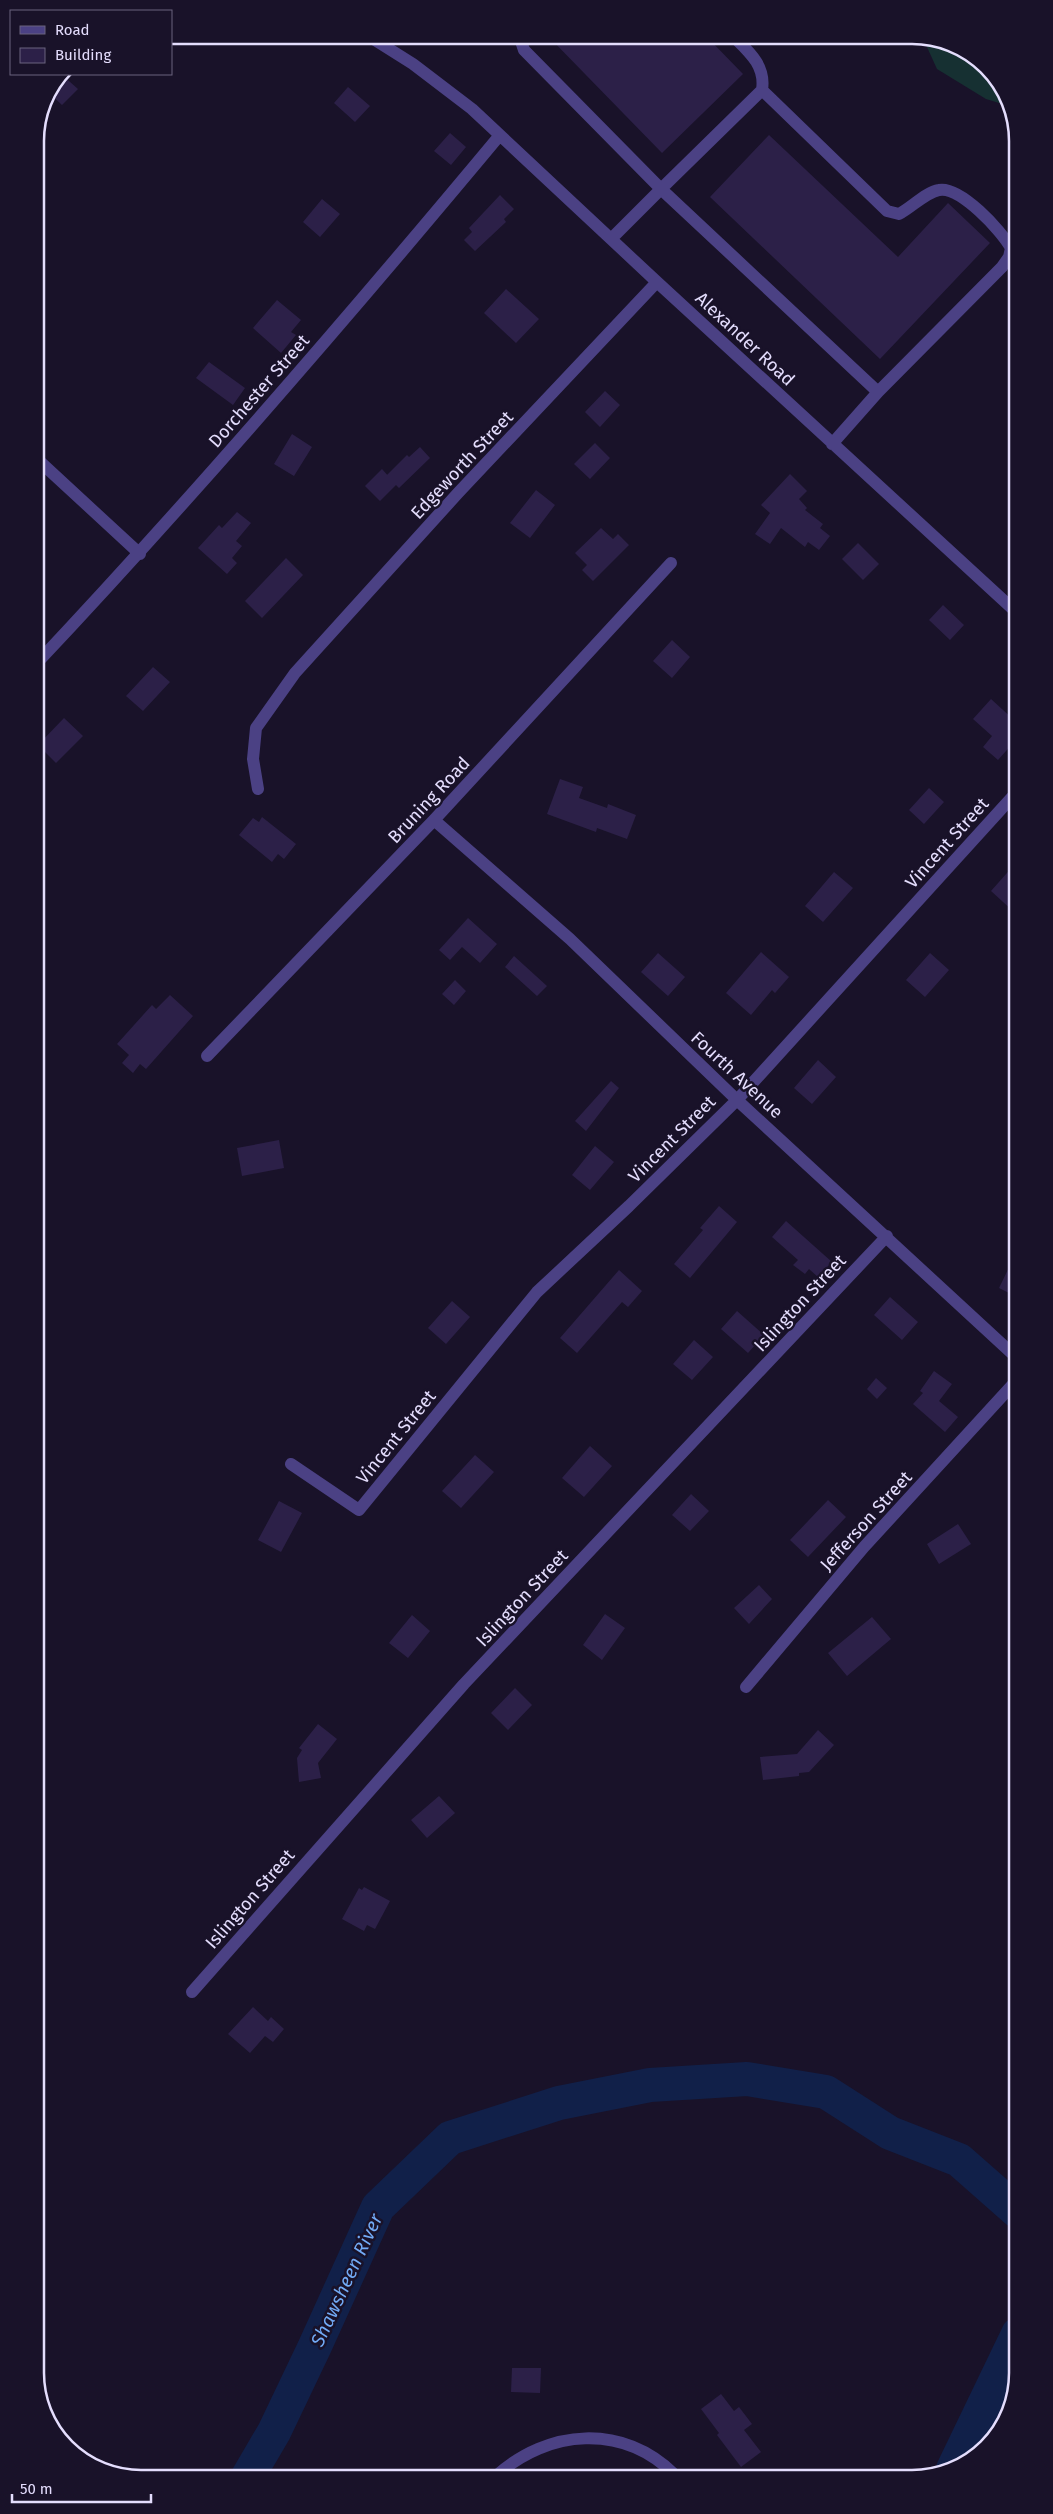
<svg xmlns="http://www.w3.org/2000/svg" width="1053" height="2514" font-family="'Fira Sans',sans-serif">
<rect width="100%" height="100%" fill="#191229"/>
<path fill="#163032" d="M922,36L977,57L1012,107L986,99L937,69Z"/>
<g fill="none" stroke-linecap="round" stroke-linejoin="round">
<path stroke="#112049" stroke-width="34" d="M953,2469L1018,2334
M247,2478L274,2432L315,2346L378,2207L450,2138L559,2103L650,2085L747,2079L826,2092L890,2133L959,2160L1018,2212"/>
</g>
<path fill="#2c2048" d="M547,35H705L743,74L662,153Z
M61,74L78,89L62,105L48,92Z
M348,87L370,106L355,122L334,103Z
M450,133L466,147L451,165L434,151Z
M769,135L898,257L948,203L990,243L880,359L710,197Z
M500,195L514,209L504,219L506,222L475,251L464,240L472,232L469,228Z
M322,199L340,214L320,237L303,222Z
M506,289L539,319L516,343L484,313Z
M277,300L301,320L291,332L296,335L281,353L253,328Z
M209,362L245,388L233,405L196,378Z
M605,391L620,405L600,427L585,412Z
M292,434L312,447L294,476L274,464Z
M595,443L610,458L590,479L574,464Z
M420,447L430,458L399,488L396,485L380,501L365,486L382,469L390,478L387,475L407,455L409,457Z
M790,474L807,491L799,499L807,508L805,510L823,524L820,528L830,536L819,550L808,542L805,547L781,528L770,544L755,534L770,513L761,505Z
M536,490L555,505L530,538L510,523Z
M237,512L251,523L236,541L242,546L232,558L237,563L227,574L198,548L219,525L222,528Z
M601,528L613,539L618,534L629,545L593,581L582,570L587,565L575,553Z
M858,543L879,564L863,580L842,559Z
M286,558L303,575L262,618L245,601Z
M943,605L964,625L950,640L929,620Z
M672,640L690,657L672,678L653,661Z
M153,667L170,682L143,711L126,696Z
M991,699L1014,720V742L998,760L983,747L992,736L973,719Z
M64,718L83,736L56,763L38,745Z
M560,779L583,787L579,798L607,808L608,804L636,815L627,839L597,828L596,832L547,814Z
M929,788L944,802L924,824L909,810Z
M262,817L296,844L284,859L278,854L272,862L239,835L253,818L259,822Z
M1014,865V912L991,891Z
M834,872L853,888L823,922L805,906Z
M468,918L497,944L480,963L462,947L450,960L439,950Z
M761,952L789,977L775,993L772,990L751,1015L726,993Z
M658,953L685,977L668,996L641,972Z
M930,953L949,970L925,997L906,980Z
M514,956L547,986L537,996L505,967Z
M455,980L466,991L454,1005L442,994Z
M170,995L193,1016L146,1069L140,1064L133,1073L122,1063L129,1055L117,1044L152,1005L156,1009Z
M818,1060L836,1077L812,1104L794,1088Z
M611,1081L619,1088L586,1131L575,1121Z
M279,1140L284,1168L242,1176L237,1148Z
M595,1146L614,1162L590,1190L572,1175Z
M719,1206L737,1222L690,1278L674,1264L703,1230L700,1228Z
M786,1221L832,1262L818,1277L809,1269L805,1274L793,1265L798,1260L772,1237Z
M1015,1255V1296L999,1288Z
M619,1270L642,1291L628,1307L622,1302L577,1353L560,1338Z
M890,1297L918,1322L902,1340L874,1315Z
M452,1301L470,1317L446,1344L428,1328Z
M737,1311L764,1335L748,1353L721,1329Z
M694,1340L713,1357L692,1380L673,1364Z
M934,1371L952,1384L939,1401L958,1417L945,1432L913,1404L923,1393L920,1391Z
M876,1378L887,1388L877,1399L867,1389Z
M590,1446L612,1466L584,1497L562,1478Z
M475,1455L494,1472L461,1508L442,1491Z
M691,1494L709,1511L690,1531L672,1515Z
M828,1500L846,1517L808,1557L790,1540Z
M279,1501L302,1513L281,1552L258,1540Z
M958,1524L971,1544L939,1564L927,1544Z
M759,1585L772,1599L749,1624L734,1608Z
M605,1614L625,1628L602,1660L583,1645Z
M412,1615L430,1631L408,1658L389,1643Z
M872,1617L891,1639L847,1676L828,1653Z
M515,1688L532,1705L508,1730L491,1713Z
M318,1724L337,1739L318,1763L321,1778L299,1782L297,1758L302,1750L299,1748Z
M818,1730L834,1745L809,1772L799,1773V1776L763,1780L760,1757L797,1754Z
M439,1796L455,1813L427,1838L411,1820Z
M364,1887L390,1901L375,1929L367,1925L364,1931L342,1919L359,1888L362,1890Z
M253,2007L268,2021L271,2017L284,2029L273,2042L265,2036L250,2053L228,2034Z
M512,2368H541L540,2393L511,2392Z
M721,2394L734,2411L739,2407L752,2424L744,2430L761,2452L741,2467L717,2435L719,2433L701,2409Z"/>
<g fill="none" stroke-linecap="round" stroke-linejoin="round">
<path stroke="#4b4184" stroke-width="12" d="M367,35L413,64L472,109L657,282L1014,610
M519,35L524,50L661,189L762,90L887,211L899,214C911,208 926,192 939,190C960,186 1001,230 1011,248L1009,257L1002,267L878,392
M732,35C748,51 766,65 762,90
M611,239L661,189L878,392L832,444
M36,458L140,554
M36,664C197,493 350,315 500,135
M258,789L253,759L256,728L295,673L458,493L657,282
M434,820L570,939L737,1100L1016,1357
M207,1056L434,820L671,563
M291,1464L359,1510L537,1292L629,1206L737,1100L1014,795
M746,1687L864,1547L1016,1381
M192,1992L464,1684L887,1236
M496,2476C548,2429 623,2423 675,2475"/>
</g>
<g text-anchor="middle" stroke-width="5" stroke-linejoin="round" paint-order="stroke">
<g font-size="18" fill="#e4ddfd" stroke="#191229">
<text transform="translate(745 339) rotate(43)" y="6">Alexander Road</text>
<text transform="translate(259 391) rotate(-49)" y="6">Dorchester Street</text>
<text transform="translate(462 465) rotate(-47)" y="6">Edgeworth Street</text>
<text transform="translate(429 800) rotate(-47)" y="6">Bruning Road</text>
<text transform="translate(947 843) rotate(-48)" y="6">Vincent Street</text>
<text transform="translate(737 1075) rotate(43)" y="6">Fourth Avenue</text>
<text transform="translate(672 1139) rotate(-45)" y="6">Vincent Street</text>
<text transform="translate(800 1303) rotate(-47)" y="6">Islington Street</text>
<text transform="translate(396 1437) rotate(-51)" y="6">Vincent Street</text>
<text transform="translate(866 1521) rotate(-48)" y="6">Jefferson Street</text>
<text transform="translate(522 1598) rotate(-47)" y="6">Islington Street</text>
<text transform="translate(250 1899) rotate(-49)" y="6">Islington Street</text>
</g>
<g font-size="19" font-style="italic" fill="#72aaf5" stroke="#191229">
<text transform="translate(346 2280) rotate(-65)" y="7">Shawsheen River</text>
</g>
</g>
<path d="M0 0H1053V2514H0ZM141 44H912A97 97 0 0 1 1009 141V2373A97 97 0 0 1 912 2470H141A97 97 0 0 1 44 2373V141A97 97 0 0 1 141 44Z" fill="#191229" fill-rule="evenodd"/>
<path fill="none" stroke="#e4ddfd" stroke-width="2.5" d="M141 44H912A97 97 0 0 1 1009 141V2373A97 97 0 0 1 912 2470H141A97 97 0 0 1 44 2373V141A97 97 0 0 1 141 44Z"/>
<rect x="10" y="10" width="162" height="65" fill="#191229" stroke="#6a637e"/>
<rect x="20" y="26" width="25" height="8" fill="#4b4184" stroke="#6a637e"/>
<text x="55" y="35" font-size="15" fill="#e4ddfd">Road</text>
<rect x="20" y="48" width="25" height="15" fill="#2c2048" stroke="#6a637e"/>
<text x="55" y="60" font-size="15" fill="#e4ddfd">Building</text>
<path d="M12 2494v8h139v-8" fill="none" stroke="#e4ddfd" stroke-width="2.5"/>
<text x="20" y="2494" font-size="15" fill="#e4ddfd" stroke="#191229" stroke-width="4" paint-order="stroke">50 m</text>
</svg>
